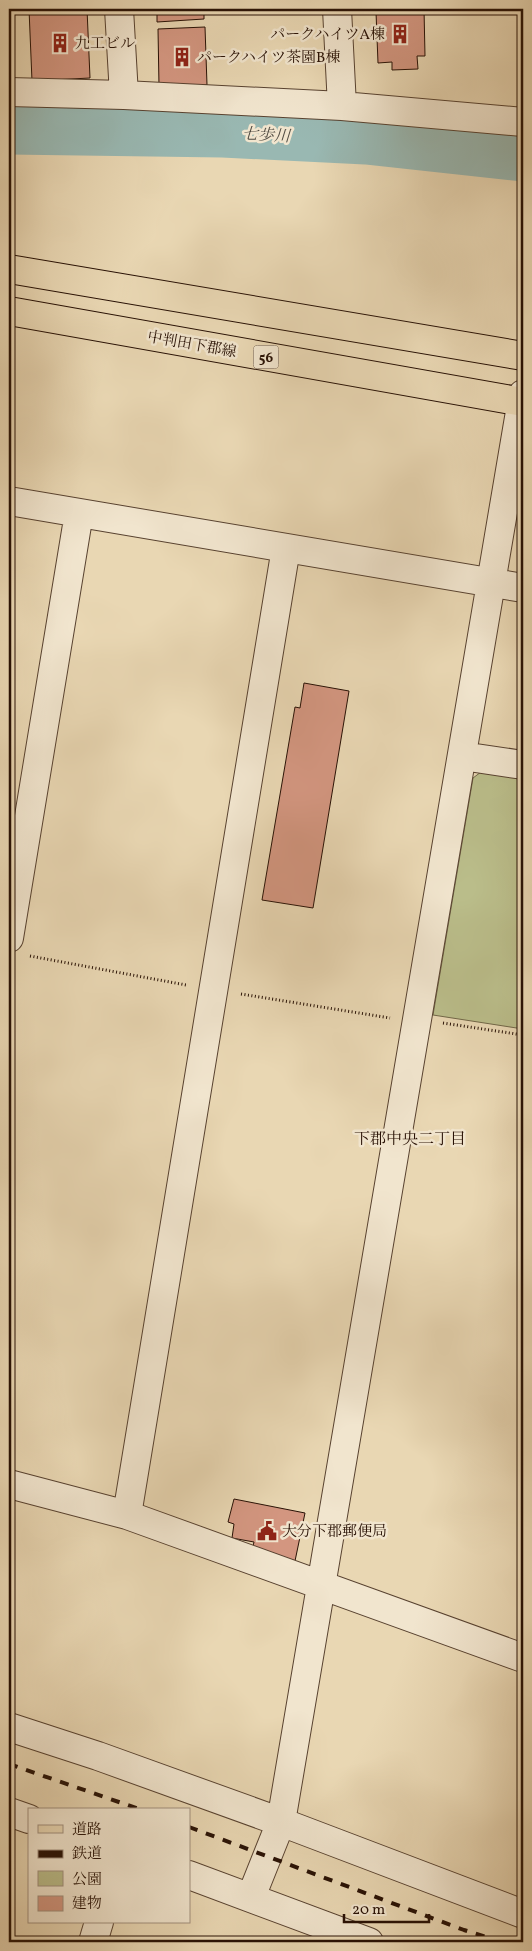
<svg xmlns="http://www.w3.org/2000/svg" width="532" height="1951" font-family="Vollkorn,'Noto Serif JP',serif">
<rect width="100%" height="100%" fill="#e9d7b3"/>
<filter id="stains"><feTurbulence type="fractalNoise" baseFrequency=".004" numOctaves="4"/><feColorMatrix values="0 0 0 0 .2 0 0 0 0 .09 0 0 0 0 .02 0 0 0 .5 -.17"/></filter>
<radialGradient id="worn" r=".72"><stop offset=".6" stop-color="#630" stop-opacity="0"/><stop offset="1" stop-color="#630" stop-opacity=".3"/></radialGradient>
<path fill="#babd8a" stroke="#716748" d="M485,769L523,776V1029L433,1015L473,778Z"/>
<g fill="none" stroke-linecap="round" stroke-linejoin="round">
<path stroke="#99b8b2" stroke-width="51" d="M9,129L223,132L366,139L523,156"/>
</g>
<path fill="#d39680" stroke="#281105" d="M29,9H87L90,78L32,81Z
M157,9H204V19L157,22Z
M385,9H424L425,56H417L418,69L392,70V62L378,63L376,12H385Z
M205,27L207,85L159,86L158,29Z
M304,683L349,691L313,908L262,900L295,707L300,708Z
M234,1499L305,1513L295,1561L253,1546L254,1542L232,1538L234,1524L228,1522Z"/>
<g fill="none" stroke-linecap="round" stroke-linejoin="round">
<defs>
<path id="minor" d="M119,9L124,95
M337,9L342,106
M9,92L124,95L342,106L523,122
M9,501L523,588
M462,756L523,765
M9,938L79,513
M9,1484L127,1515L523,1658
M127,1515L286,548
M9,1727L98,1756L281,1822L523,1914
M9,1812L29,1819
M189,1875L369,1942
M251,1897L281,1822L523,394
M93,1942L99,1922"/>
<path id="major" d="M9,269L523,356
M9,311L523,402"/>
</defs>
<use href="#minor" stroke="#584230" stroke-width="30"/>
<use href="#major" stroke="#281105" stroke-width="30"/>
<path stroke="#281105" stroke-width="3" stroke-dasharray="1 2.5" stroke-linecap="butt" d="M30,956L186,985
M241,994L390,1018
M443,1023L523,1035"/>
<use href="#minor" stroke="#f1e5ce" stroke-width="28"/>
<use href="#major" stroke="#e9d7b3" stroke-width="28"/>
<path stroke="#281105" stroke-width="4" stroke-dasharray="9 9" stroke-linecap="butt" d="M9,1764L142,1810
M189,1827L464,1930L502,1942"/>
</g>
<defs>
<symbol id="building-bare" viewBox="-9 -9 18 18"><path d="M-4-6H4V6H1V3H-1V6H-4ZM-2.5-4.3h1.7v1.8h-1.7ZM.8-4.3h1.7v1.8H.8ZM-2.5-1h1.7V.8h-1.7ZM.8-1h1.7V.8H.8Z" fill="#8f2418" stroke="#f1e5ce" stroke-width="2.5" paint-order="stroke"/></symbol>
<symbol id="civic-bare" viewBox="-9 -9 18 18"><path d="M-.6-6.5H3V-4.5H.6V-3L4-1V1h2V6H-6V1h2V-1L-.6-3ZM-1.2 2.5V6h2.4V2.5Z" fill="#8f2418" stroke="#f1e5ce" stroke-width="2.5" paint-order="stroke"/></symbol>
</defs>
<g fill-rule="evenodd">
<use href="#building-bare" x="386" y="20" width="28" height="28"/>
<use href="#building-bare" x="46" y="29" width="28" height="28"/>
<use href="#building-bare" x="168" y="43" width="28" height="28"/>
<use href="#civic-bare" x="253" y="1517" width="28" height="28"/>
</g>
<g text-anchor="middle" stroke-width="5" stroke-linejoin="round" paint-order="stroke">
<rect fill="#f1e5ce" stroke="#645141" stroke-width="1" x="253.5" y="345.5" width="25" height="23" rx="4"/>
<g font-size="14" font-weight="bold" fill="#281105">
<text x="266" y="362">56</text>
</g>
<g font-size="15" fill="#281105" stroke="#f1e5ce" text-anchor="start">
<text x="385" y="39" text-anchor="end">パークハイツA棟</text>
<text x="75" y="48">九工ビル</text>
<text x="197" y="62">パークハイツ茶園B棟</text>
<text x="282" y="1536">大分下郡郵便局</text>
</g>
<g font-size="15" fill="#281105" stroke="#f1e5ce">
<text transform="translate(192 344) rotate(10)" y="5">中判田下郡線</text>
</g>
<g font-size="16" font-style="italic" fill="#504b42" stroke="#f1e5ce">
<text transform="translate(266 134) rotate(3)" y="6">七歩川</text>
</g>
<g font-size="16" fill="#281105" stroke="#f1e5ce">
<text x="410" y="1144">下郡中央二丁目</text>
</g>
</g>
<rect width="532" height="1951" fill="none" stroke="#e9d7b3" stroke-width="30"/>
<rect x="10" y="10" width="512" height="1931" fill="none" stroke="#281105" stroke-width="2.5"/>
<rect x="15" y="15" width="502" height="1921" fill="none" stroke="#281105"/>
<rect x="28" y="1808" width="162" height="115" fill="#f1e5ce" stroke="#a1907e"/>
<rect x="38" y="1825" width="25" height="8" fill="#e9d7b3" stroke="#a1907e"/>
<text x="72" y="1834" font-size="15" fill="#281105">道路</text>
<rect x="38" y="1850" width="25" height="8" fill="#281105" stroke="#a1907e"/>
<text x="72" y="1858" font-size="15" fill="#281105">鉄道</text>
<rect x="38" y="1871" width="25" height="15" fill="#babd8a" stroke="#a1907e"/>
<text x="72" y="1884" font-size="15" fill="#281105">公園</text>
<rect x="38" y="1896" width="25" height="15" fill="#d39680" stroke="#a1907e"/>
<text x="72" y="1908" font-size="15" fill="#281105">建物</text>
<path d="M344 1914v8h85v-8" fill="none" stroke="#281105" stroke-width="2.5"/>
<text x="352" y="1914" font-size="15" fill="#281105" stroke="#f1e5ce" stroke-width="4" paint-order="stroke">20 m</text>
<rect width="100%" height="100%" filter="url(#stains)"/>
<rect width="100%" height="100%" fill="url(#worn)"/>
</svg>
